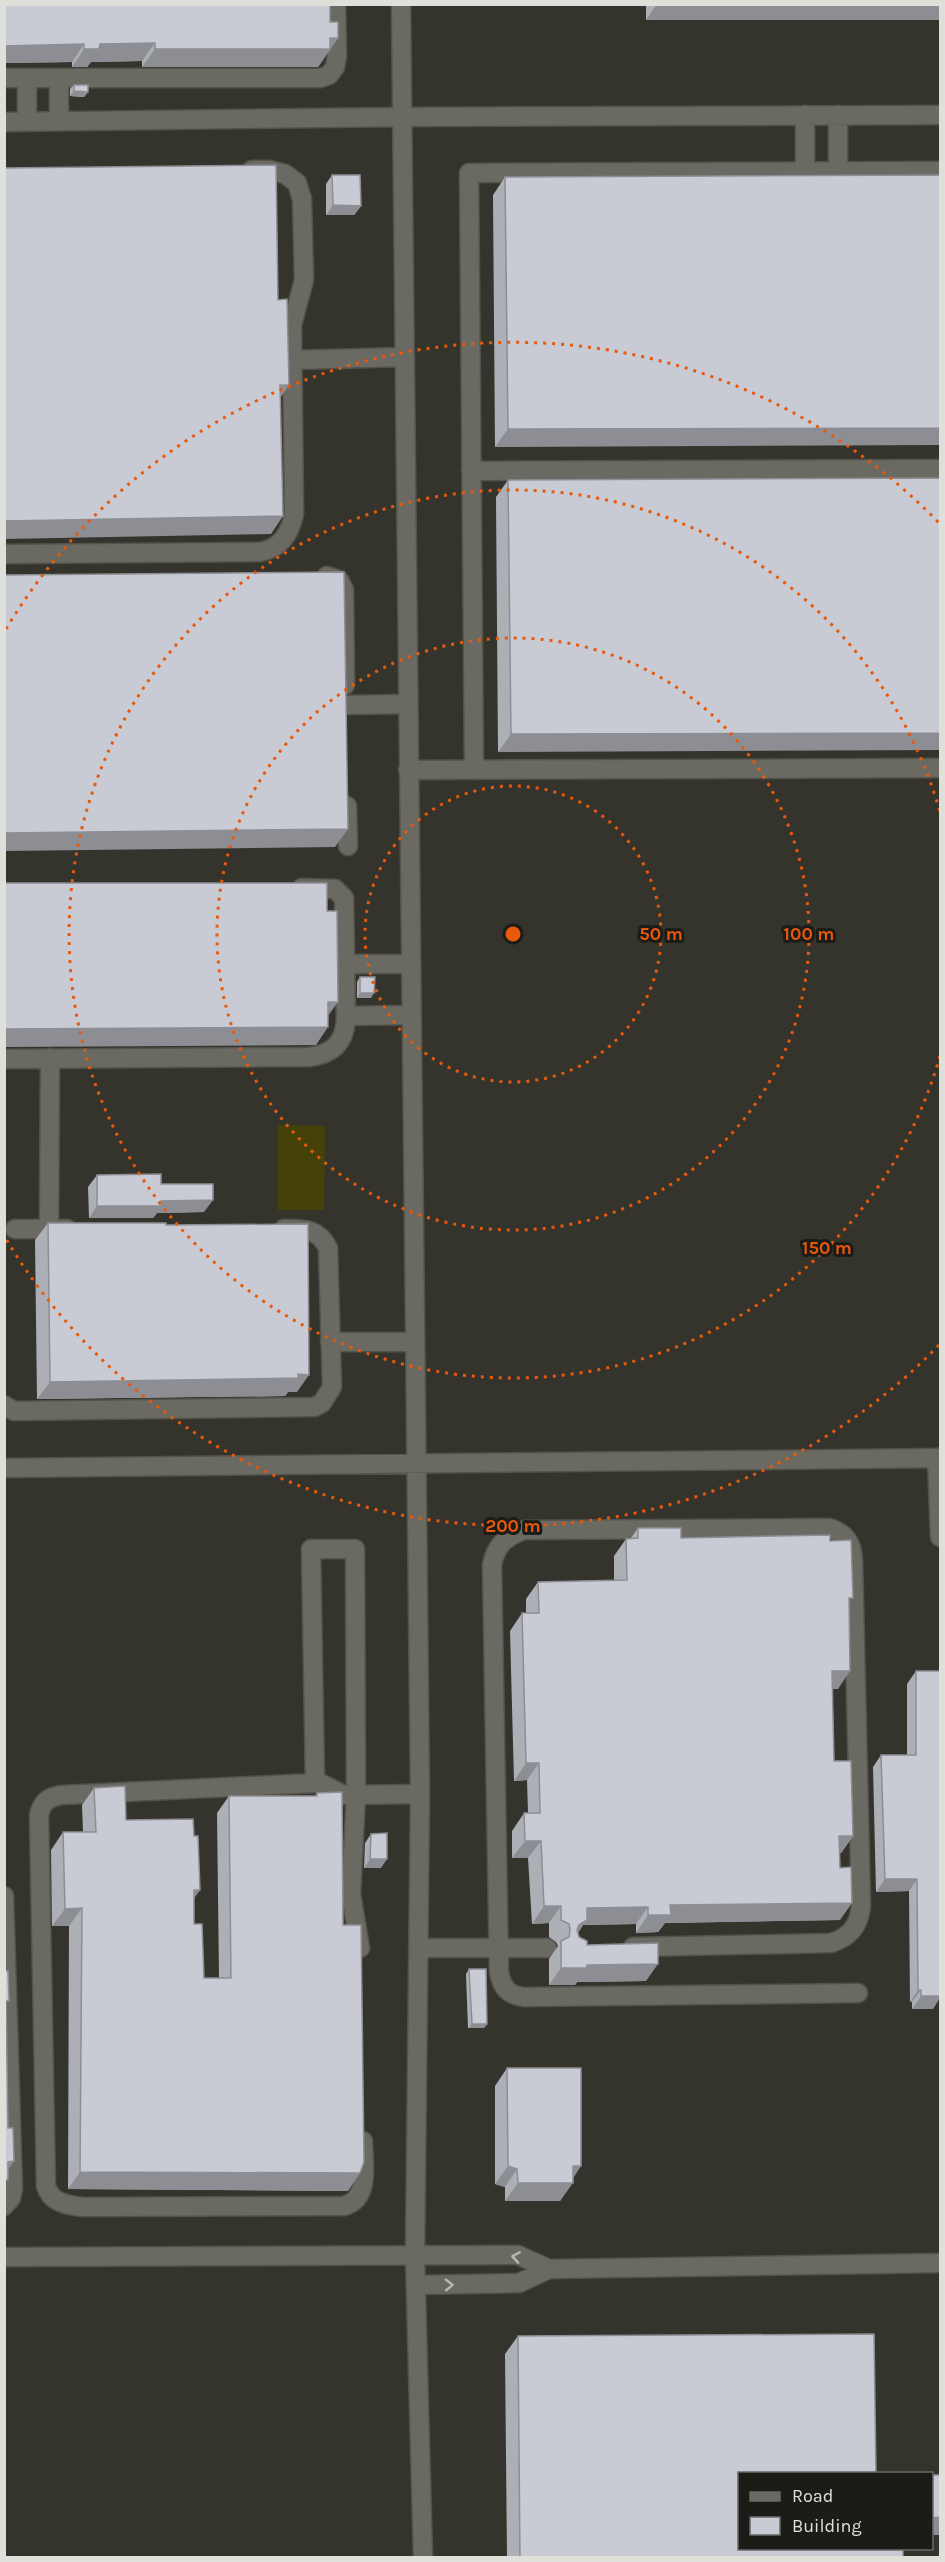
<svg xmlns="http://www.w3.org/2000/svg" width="945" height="2562" font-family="Karla,sans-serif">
<rect width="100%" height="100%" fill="#34342d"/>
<path fill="#454209" d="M278,1125L325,1126L324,1210H278Z"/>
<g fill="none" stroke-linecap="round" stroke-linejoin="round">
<defs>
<path id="minor" d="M401,4L420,1794L415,2257L423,2558
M4,78H320L329,75L335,67L337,56L336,4
M27,78V122
M59,78V121
M805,115V171
M838,115V171
M4,122L402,117L940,115
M292,360L404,357
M471,471L940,469
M4,554L260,552C281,548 290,534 294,514L292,325L304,280L302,199L297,183L285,174L269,170H252
M327,576L339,580L344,590L345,685
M346,705L408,704
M408,770L940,768
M474,770L469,173L940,171
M347,806L348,846
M346,964H411
M346,1016L411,1015
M4,1059L309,1057C332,1054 344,1044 346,1020L344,898L335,889L302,888
M15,1229H67
M49,1229L50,1058
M330,1342H415
M4,1405L14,1411L314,1407L322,1403L332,1387L328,1248C318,1228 304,1229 284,1229
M937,1458L940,1537
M4,1468L940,1458
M315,1783L311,1549H355L356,1795L351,1894L360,1948
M4,1896L13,2189L11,2198L4,2206
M633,1947L831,1943C850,1937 859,1926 861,1906L853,1560C852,1543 846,1533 829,1528L524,1530C505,1537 496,1545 492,1565L499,1972C502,1988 508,1995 524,1997L858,1993
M419,1948H547
M363,2141C363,2162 371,2199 344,2206L83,2207C67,2205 51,2203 46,2186L39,1815C42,1802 48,1797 62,1795L315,1783L322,1784L344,1795L420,1794
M4,2257L518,2255L549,2269
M416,2285L519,2283L549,2269L940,2263"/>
</defs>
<use href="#minor" stroke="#53534c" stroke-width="21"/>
<use href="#minor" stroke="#6a6a62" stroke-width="18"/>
</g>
<path fill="#adafb6" d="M4,4L330,22L338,38L318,67H142V61L91,62L87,67H72V62L4,63Z
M646,4H940V20H646Z
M74,85L88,92L84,97L70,96V89Z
M332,175L361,206L354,215H326V184Z
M940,175L495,447L493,195L505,177Z
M940,478L498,752L496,497L508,480Z
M360,977L371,998H357V982Z
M97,1175L161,1184L204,1212L157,1213L153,1218H89L88,1187Z
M48,1223L166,1225L297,1392H288L285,1396L37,1399L35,1240Z
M638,1528L681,1538L830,1541L849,1603L838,1689H832L834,1761L853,1836L841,1853H839L840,1920L665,1923L658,1932L636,1933V1924L583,1925L578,1933L579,1937L587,1945L646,1981L577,1982L575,1985H549V1959L558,1946L556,1942L549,1937V1923L532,1924L528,1858H512V1831L524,1813H528L527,1780L514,1781L510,1631L522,1613H526V1599L538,1582L614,1580V1556L626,1539L631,1538Z
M916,1671L933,2009H912V2002H910L909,1891L876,1892L873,1767L881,1755H907V1684Z
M94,1788L126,1820L194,1836L200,1890L194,1898V1924L204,1978H219L217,1813L229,1796H315L317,1793L343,1925L348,2191L68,2189L69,1926H52L51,1850L63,1832H83L82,1805Z
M371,1834L381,1868H364L365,1843Z
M469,1969L487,2024L484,2028H468L466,1974Z
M507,2068L573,2178L560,2201H505V2187L495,2184V2086Z
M518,2336L876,2474L903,2558H507L505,2354Z"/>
<path fill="#8d8e94" d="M657,4H940V20H646Z
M338,38L318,67H142L155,49Z
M155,43L142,61L91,62L87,67H72L84,49L100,44Z
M84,44L72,62L4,63V46Z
M74,91L88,92L84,97L70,96Z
M333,205L361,206L354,215H326Z
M280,385H289L277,403Z
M940,428V445L495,447L508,429Z
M283,516L271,534L4,539V521Z
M940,733V750L498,752L511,734Z
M348,829L335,847L4,851V833Z
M360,993H374L371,998H357Z
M328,1002H338L325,1020Z
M328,1027L316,1045L4,1047V1029Z
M213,1200L204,1212L157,1213L153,1218H89L97,1206L161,1201Z
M298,1374L309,1375L297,1392H288L285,1396L37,1399L50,1382Z
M832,1671H850L838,1689H820Z
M526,1763H539L527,1780L514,1781Z
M839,1836H853L841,1853H827Z
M525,1841H541L528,1858H512Z
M370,1859H387L381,1868H364Z
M885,1879H917L909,1891L876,1892Z
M194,1890H200L187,1907Z
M852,1903L840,1920L665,1923L658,1932L636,1933L648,1915L670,1905Z
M544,1906H561L549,1923L532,1924Z
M648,1907L636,1924L583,1925L575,1937L566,1942L587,1908Z
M82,1908L69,1926H52L65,1909Z
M658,1964L646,1981L577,1982L575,1985H549L561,1968L587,1965Z
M918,1990H921L912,2002H910Z
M921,1996H940V1998L933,2009H912Z
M472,2024H487L484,2028H468Z
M14,2161L4,2175L8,2162Z
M508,2166L517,2169L505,2187L495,2184Z
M573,2166H581L570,2183H573L560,2201H505L518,2183Z
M80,2172L360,2173L348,2191L68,2189Z
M940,2517V2535H932V2518Z"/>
<path fill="#c9cbd4" stroke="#8d8e94" stroke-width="1.5" d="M4,4H330V22H338V38H330V49H155V43L100,44L99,49H84V44L4,46Z
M74,85H88V92L74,91Z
M276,165L278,300L287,299L289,385H280L283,516L4,521V168Z
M332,175H360L361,206L333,205Z
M940,175V428L508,429L505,177Z
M940,478V733L511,734L508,480Z
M344,572L348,829L4,833V575Z
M4,883H327V911H337L338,1002H328V1027L4,1029Z
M360,977H375L374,993H360Z
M161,1174V1184H213V1200L161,1201V1206H97V1175Z
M48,1223H166V1225L308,1224L309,1375L298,1374V1378L50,1382Z
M638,1528H681V1538L830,1535V1541L851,1540L853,1598H849L850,1671H832L834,1761H851L853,1836H839L840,1868L851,1867L852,1903L670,1905L671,1915H648V1907L587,1908V1920L579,1925L577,1930L579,1937L587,1941V1945L658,1943V1964L587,1965V1968H561V1941L569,1937L570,1930L569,1924L561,1920V1906H544L541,1841H525L524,1813H540L539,1763H526L522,1613H539L538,1582L627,1580L626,1539L638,1538Z
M916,1671H940V1996H921V1990H918L917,1879H885L881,1755H916Z
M125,1786L126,1820L193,1819L194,1836H198L200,1890H194V1924H202L204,1978H231L229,1796H317V1793L342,1792L343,1925H361L364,2162L360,2173L80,2172L82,1908L65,1909L63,1832H96L94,1788Z
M387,1833V1859H370L371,1834Z
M4,1905L5,1971H8L9,2001H6L8,2128H13L14,2161L8,2162V2180H4Z
M469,1969H486L487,2024H472Z
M507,2068H581V2166H573V2183H518L517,2169L508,2166Z
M874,2334L876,2474H740V2548H903V2558H520L518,2336Z
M932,2475H940V2517L932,2518Z"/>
<defs><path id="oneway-chevron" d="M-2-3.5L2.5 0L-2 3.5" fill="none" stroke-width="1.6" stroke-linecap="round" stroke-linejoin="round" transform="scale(1.5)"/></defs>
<g stroke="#b7b7b1">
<use href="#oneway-chevron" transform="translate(516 2257) rotate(-171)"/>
<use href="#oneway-chevron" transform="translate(449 2285) rotate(-1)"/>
</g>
<g fill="none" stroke="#e8590c" stroke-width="3" stroke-dasharray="3 6">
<circle cx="513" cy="934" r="148"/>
<circle cx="513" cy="934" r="296"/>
<path d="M940 1056A444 444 0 1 1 940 812"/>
<path d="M939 1345A592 592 0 0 1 6 1239M6 629A592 592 0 0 1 939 523"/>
</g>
<circle cx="513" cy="934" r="9" fill="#e8590c" stroke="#1b1b18" stroke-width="3"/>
<g font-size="18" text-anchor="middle" font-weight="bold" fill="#e8590c" stroke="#1b1b18" stroke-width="6" stroke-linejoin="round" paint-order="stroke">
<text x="661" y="940">50 m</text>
<text x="809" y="940">100 m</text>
<text x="827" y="1254">150 m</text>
<text x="513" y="1532">200 m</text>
</g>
<rect width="945" height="2562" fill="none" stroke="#e0e0db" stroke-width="12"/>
<rect x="738" y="2472" width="195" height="78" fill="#1b1b18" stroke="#6a6a66" stroke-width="1.5"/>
<rect x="750" y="2492" width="30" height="9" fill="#6a6a62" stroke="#6a6a66" stroke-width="1.5"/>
<text x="792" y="2502" font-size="18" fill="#e0e0db">Road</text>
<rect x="750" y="2517" width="30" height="18" fill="#c9cbd4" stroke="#6a6a66" stroke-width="1.5"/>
<text x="792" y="2532" font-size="18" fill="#e0e0db">Building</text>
</svg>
